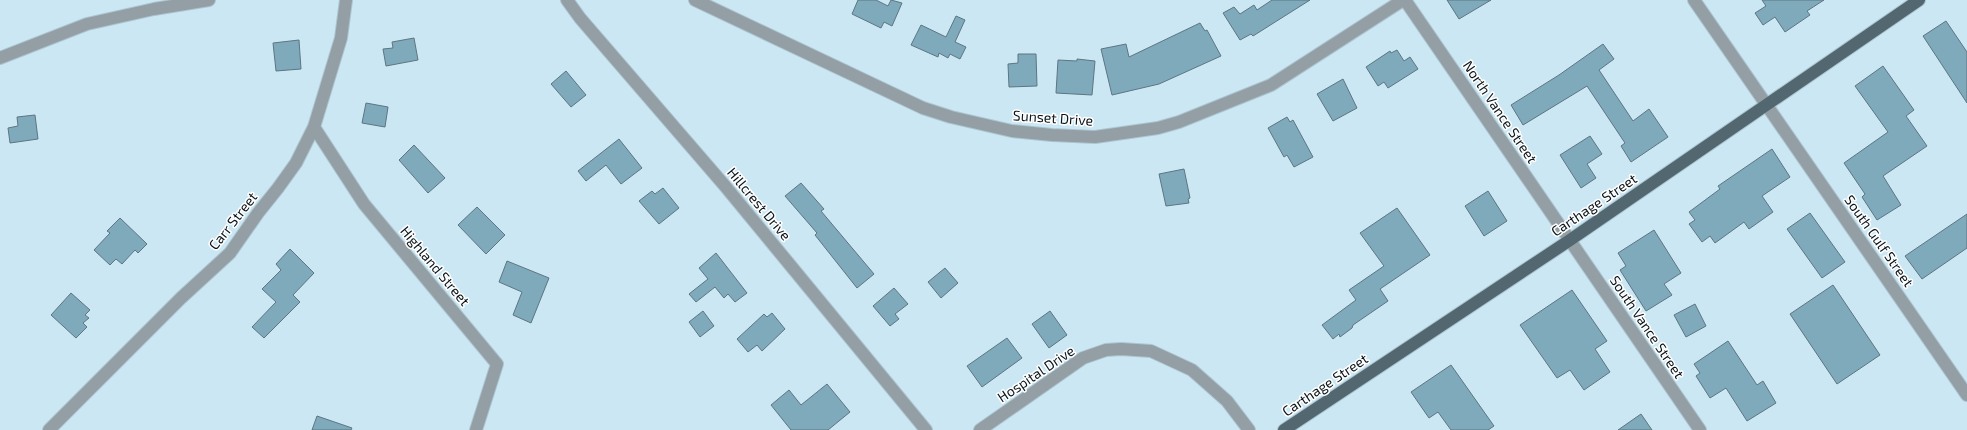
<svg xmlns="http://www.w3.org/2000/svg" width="1967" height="430" font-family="'Exo 2',sans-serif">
<rect width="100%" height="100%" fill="#cbe7f3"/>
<path fill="#7faabb" stroke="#5d7681" d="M858,0H876L888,6L891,0L902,3L892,26L884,22L881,28L852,14Z
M1272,0H1310L1253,36L1251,34L1240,40L1223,13L1234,7L1240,14L1254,5L1257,10Z
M1447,0H1491L1459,19Z
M1762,0H1824L1807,11L1810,15L1785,32L1775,17L1763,25L1755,13L1766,6Z
M956,16L965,20L955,42L966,47L960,59L950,54L948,58L939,53L938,57L911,45L921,25L946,37Z
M1946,21L1967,52V103L1923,36Z
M1200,23L1205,31L1207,30L1221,56L1159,84L1112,95L1101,49L1126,44L1129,57Z
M414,38L418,60L386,66L383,49L393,48L392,42Z
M299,40L301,69L276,71L273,43Z
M1603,44L1614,59L1599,70L1633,121L1649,109L1668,137L1631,162L1621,146L1625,143L1587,86L1523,125L1511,105L1559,75Z
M1397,50L1404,61L1410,57L1418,69L1388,88L1384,82L1378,86L1366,67L1390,51L1391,53Z
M1018,54H1036L1037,86L1009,87L1008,64L1018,63Z
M1077,59L1095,61L1092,95L1056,93L1058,60L1077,61Z
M1883,66L1914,110L1906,116L1927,146L1883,176L1901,205L1877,220L1862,197L1865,194L1844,163L1888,132L1855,86Z
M566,71L586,95L571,107L551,84Z
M1343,79L1357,108L1333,121L1317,94Z
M366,103L388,107L385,127L362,123Z
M35,115L38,139L10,143L8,128L18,126L17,117Z
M1287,117L1290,122L1293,120L1313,157L1294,167L1287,155L1284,157L1268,128Z
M1590,136L1602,154L1587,164L1596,178L1581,188L1560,155Z
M619,139L642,168L621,184L606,165L586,181L578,171Z
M414,145L445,178L428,193L399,160Z
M1772,149L1790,177L1762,196L1773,212L1749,229L1744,222L1715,243L1710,236L1702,242L1689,224L1695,220L1689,212L1720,189L1718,186Z
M1184,169L1190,198L1188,199L1189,203L1166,206L1159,174Z
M801,183L824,209L821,211L874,274L857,288L815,235L817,233L785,196Z
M663,188L679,208L659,224L639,201L652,191L655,194Z
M1488,191L1507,221L1484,236L1465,206Z
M477,207L505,235L486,254L458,225Z
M1397,208L1430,255L1380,289L1388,301L1353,325L1352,328L1340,337L1339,334L1333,339L1322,325L1356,300L1349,290L1384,266L1360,233Z
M1810,213L1845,262L1822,278L1787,229Z
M1967,214V248L1922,279L1905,256Z
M120,218L147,244L138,253L135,250L122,264L116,259L110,265L94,250L110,233L107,231Z
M1654,230L1681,273L1664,284L1672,295L1646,311L1620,270L1626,266L1618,253Z
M290,249L314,273L293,295L300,302L264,338L252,327L276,302L262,289L281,270L276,264Z
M716,253L747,293L735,302L728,294L724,298L715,287L696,302L689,294L708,279L699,268Z
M507,261L549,278L531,323L513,315L522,292L499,282Z
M945,268L958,283L941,298L928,282Z
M1833,285L1880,355L1837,384L1790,314Z
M894,288L908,304L895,314L899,319L890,326L873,306Z
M1572,290L1607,341L1595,349L1610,372L1584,390L1570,370L1557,378L1520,325Z
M71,293L90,310L85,315L89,318L83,323L87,327L76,338L51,315Z
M1695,304L1706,326L1686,337L1674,315Z
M703,311L714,326L700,337L689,322Z
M1050,311L1067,335L1049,348L1032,324Z
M772,313L785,329L762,351L757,345L748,352L737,339L764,314L767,317Z
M1007,338L1022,358L982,387L967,366Z
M1728,341L1757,385L1763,381L1776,403L1747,421L1726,388L1710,398L1696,376L1700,373L1694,364Z
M1451,365L1494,426L1488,430H1451L1438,412L1429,418L1411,392Z
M827,384L850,412L828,430H791L771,405L789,390L801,405Z
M1641,414L1652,430H1618Z
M317,416L352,428L351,430H312Z"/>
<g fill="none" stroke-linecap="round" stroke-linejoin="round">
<defs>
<path id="minor" d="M567,0L580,18L725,186L926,430
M695,0L923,108L951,117L1012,131L1052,135L1095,137L1158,128L1179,122L1271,85L1403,0
M1405,0L1700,430
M1694,0L1967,395
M0,58L87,24L154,9L209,0
M314,127L364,204L497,364L476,430
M49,430L181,298L230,253L258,213L278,188L296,163L314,127L341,38L346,0
M980,430L1083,358L1106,350L1121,349L1151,351L1192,370L1227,401L1249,430"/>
<path id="primary" d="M1284,430L1570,240L1919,0"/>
</defs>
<use href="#minor" stroke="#acc5d0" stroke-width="14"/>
<use href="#primary" stroke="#acc5d0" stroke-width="14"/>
<use href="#minor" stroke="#939fa4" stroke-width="12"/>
<use href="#primary" stroke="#526770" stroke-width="12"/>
</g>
<g text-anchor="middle" stroke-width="3" stroke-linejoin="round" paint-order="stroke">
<g font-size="14" fill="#0b1519" stroke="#fff">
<text transform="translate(1500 112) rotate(56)" y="5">North Vance Street</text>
<text transform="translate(1053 118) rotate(4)" y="5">Sunset Drive</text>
<text transform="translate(759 204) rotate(50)" y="5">Hillcrest Drive</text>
<text transform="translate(1594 205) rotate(-34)" y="5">Carthage Street</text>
<text transform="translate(233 221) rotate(-52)" y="5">Carr Street</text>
<text transform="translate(1879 241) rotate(55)" y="5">South Gulf Street</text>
<text transform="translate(435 266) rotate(50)" y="5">Highland Street</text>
<text transform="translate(1647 327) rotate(56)" y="5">South Vance Street</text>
<text transform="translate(1036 374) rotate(-34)" y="5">Hospital Drive</text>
<text transform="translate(1325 385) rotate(-34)" y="5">Carthage Street</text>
</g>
</g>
</svg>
